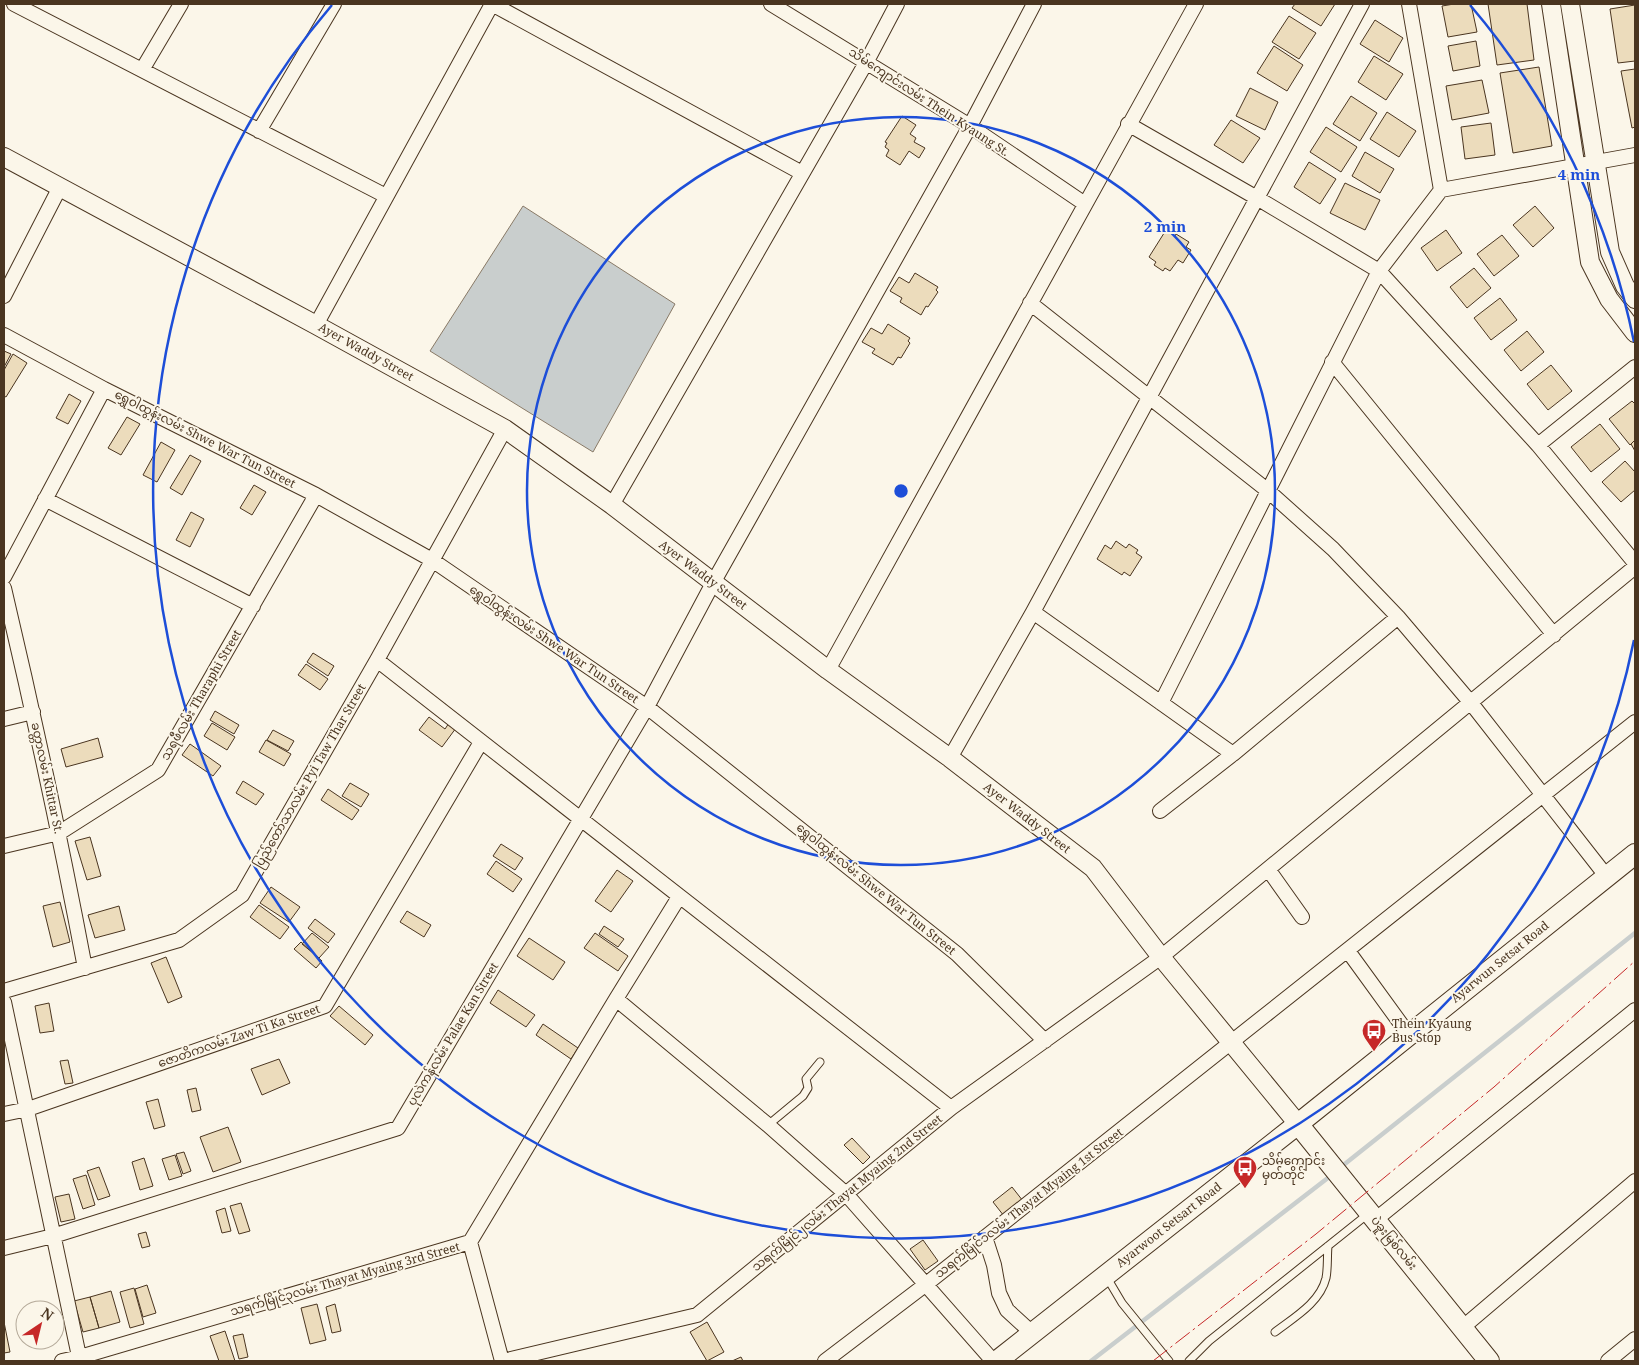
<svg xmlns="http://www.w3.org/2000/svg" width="1639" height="1365" font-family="'Noto Serif','Noto Sans Myanmar',serif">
<rect width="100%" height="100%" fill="#fbf6e9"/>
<path fill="#c9cecd" stroke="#887966" d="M523,206L675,304L593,452L430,351Z"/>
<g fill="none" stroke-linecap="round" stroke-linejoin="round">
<path stroke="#c9cecd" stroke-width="4.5" d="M1341,1167L1635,933
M1091,1361L1333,1174"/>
</g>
<path fill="#ecdcbc" stroke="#4a3520" d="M1295,4H1335L1321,26L1292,8Z
M1454,4H1471L1477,32L1448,37L1442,6Z
M1488,4H1527L1534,60L1497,65Z
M1635,5V61L1618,63L1610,9Z
M1289,16L1316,33L1299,59L1272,42Z
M1375,20L1403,38L1389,62L1360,44Z
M1476,41L1480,66L1453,71L1448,46Z
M1274,46L1303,65L1287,91L1257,73Z
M1374,56L1403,74L1386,100L1358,82Z
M1539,67L1552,146L1513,153L1500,73Z
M1635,69V127L1632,128L1621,71Z
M1482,80L1489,113L1452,120L1446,86Z
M1250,88L1278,102L1265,130L1236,116Z
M1351,96L1377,113L1360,141L1333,124Z
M1387,112L1416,131L1399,157L1370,139Z
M902,116L916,125L910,134L916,138L914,142L925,148L919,158L909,151L900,165L886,156L889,150L885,147L887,143L885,142Z
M1231,120L1260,138L1243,163L1214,145Z
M1491,123L1495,155L1465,159L1461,127Z
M1326,127L1357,147L1341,172L1310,152Z
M1365,152L1394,169L1380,193L1352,176Z
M1309,162L1336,179L1320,204L1294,187Z
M1345,183L1380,200L1365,230L1330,213Z
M1535,206L1554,228L1533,247L1513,225Z
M1166,230L1175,236L1176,234L1189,242L1186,247L1191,250L1183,263L1178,260L1170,271L1165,268L1163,271L1154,265L1156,262L1149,257Z
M1446,230L1462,253L1437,271L1421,248Z
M1502,235L1519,256L1494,276L1477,254Z
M1474,268L1491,288L1467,308L1450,287Z
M915,273L938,287L936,290L938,292L928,307L926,306L921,315L900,302L902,298L890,291L899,277L909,283Z
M1500,298L1517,320L1491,340L1474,318Z
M888,324L910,338L908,341L910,343L901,358L898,357L893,365L872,353L875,349L862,342L871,328L882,334Z
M1527,331L1544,352L1521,371L1504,350Z
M4,351L11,354L4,367Z
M13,354L27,363L6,397L4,396V370Z
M1551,365L1572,391L1548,410L1527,384Z
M69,394L81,401L68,424L56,418Z
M1632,401L1635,404V440L1630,445L1609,419Z
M127,417L140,424L121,455L108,448Z
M1600,424L1620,449L1591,472L1571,447Z
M1635,440V451L1631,444Z
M161,442L175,450L157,482L143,475Z
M190,455L201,461L182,495L170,488Z
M1625,461L1635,472V490L1621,502L1602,482Z
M254,485L266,492L252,515L240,508Z
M191,512L204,519L190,547L176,540Z
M1116,541L1126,548L1129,544L1138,550L1136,553L1142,557L1130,576L1124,572L1122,575L1097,559L1105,545L1111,549Z
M313,653L334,666L328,676L307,662Z
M306,664L328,679L320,690L298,675Z
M215,711L239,725L234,734L210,720Z
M429,717L445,729L449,723L456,728L442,747L419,730Z
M212,723L235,737L227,750L204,736Z
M273,730L294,741L288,751L267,740Z
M98,738L103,757L66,767L61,749Z
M266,740L291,754L284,766L259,752Z
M190,744L221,766L213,776L182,755Z
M243,781L264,794L256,805L236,793Z
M350,783L369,794L361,807L342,796Z
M328,789L359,810L352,820L321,800Z
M90,837L101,876L87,880L75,841Z
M501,844L523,858L515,870L493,856Z
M496,861L522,879L513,892L487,874Z
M617,870L633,881L611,912L595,901Z
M271,887L300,907L289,922L260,903Z
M60,902L70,942L53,947L43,906Z
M259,905L289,927L280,939L250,917Z
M119,906L125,930L95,938L88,915Z
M407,911L431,925L424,937L400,922Z
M315,919L335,934L328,943L308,928Z
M604,926L624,939L618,947L599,934Z
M312,933L329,947L319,958L302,944Z
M595,933L628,956L618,971L584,948Z
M529,938L565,962L553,980L517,956Z
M301,942L322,961L316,968L294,949Z
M166,957L182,997L168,1003L151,963Z
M498,990L535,1015L526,1027L490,1003Z
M49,1003L54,1031L40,1033L35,1006Z
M339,1006L373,1035L365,1045L330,1016Z
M543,1024L578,1048L571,1059L536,1035Z
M279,1059L290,1083L262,1095L251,1069Z
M68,1060L73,1083L65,1084L60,1061Z
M196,1088L201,1110L192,1112L187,1090Z
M158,1099L165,1126L154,1129L146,1102Z
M228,1127L241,1162L213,1172L200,1137Z
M852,1138L870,1157L863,1164L844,1145Z
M184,1152L191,1171L183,1174L176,1154Z
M175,1155L182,1176L169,1180L162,1159Z
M144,1158L153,1186L140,1190L132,1162Z
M99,1167L110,1196L98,1200L87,1171Z
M86,1175L95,1205L83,1209L73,1179Z
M1012,1187L1023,1201L1004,1216L993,1202Z
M69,1194L75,1219L61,1222L55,1197Z
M241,1203L250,1231L239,1234L230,1206Z
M225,1208L231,1231L222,1233L216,1211Z
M146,1232L150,1246L142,1248L138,1234Z
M923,1240L938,1261L925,1270L910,1249Z
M147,1285L156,1313L143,1317L135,1289Z
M134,1288L144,1324L130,1328L120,1292Z
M111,1291L120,1322L99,1328L90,1297Z
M90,1297L99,1328L83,1332L74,1301Z
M317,1304L326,1340L310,1344L301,1308Z
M335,1304L341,1331L332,1333L326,1307Z
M4,1322L10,1352L4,1353Z
M707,1322L724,1352L707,1361L690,1332Z
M225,1331L235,1361H219L210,1336Z
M243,1334L248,1357L239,1359L233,1336Z
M741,1357L743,1361H732Z"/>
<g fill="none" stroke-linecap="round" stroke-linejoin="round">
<defs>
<path id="service" d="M768,1125L803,1096L808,1088L806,1079L820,1062
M1106,1276L1122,1303L1169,1361
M1275,1332C1293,1318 1320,1303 1326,1278C1328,1268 1327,1257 1328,1246
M1189,1361L1209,1341L1368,1214"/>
<path id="minor" d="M14,4L386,196
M492,4L802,173
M771,4L970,126L1085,204
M1409,4L1441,190
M142,70L181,4
M1128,124L1257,198L1379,271L1538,445L1635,563
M259,131L334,4
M4,296L60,187
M1030,303L1267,490L1333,549L1398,617L1471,703L1607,877
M316,325L492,4
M4,335L104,389L316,495L432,560L647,707L957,954L1045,1041
M1332,362L1554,635
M1538,445L1635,367
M45,499L253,606
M612,505L867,61L897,4
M4,577L104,389
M4,588C34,715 61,841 85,968
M1033,612L1233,754
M377,660L951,1108
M828,670L1196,4
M1161,703L1379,271L1441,190L1635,155
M4,719L33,712
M950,758L1033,612L1362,4
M1160,811L1233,754L1398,617
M4,846L59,833L158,770L316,495
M1268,869L1302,917
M1348,951L1409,1035
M4,991L179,940L242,895L377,660L505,429
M616,999L768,1125L846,1194L993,1361
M4,1002L80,1361
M4,1114L28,1109L325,1006L481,742
M1375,1220L1635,1010
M985,1237L994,1265L999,1293L1007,1310L1032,1333
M470,1242L502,1361
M4,1248L53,1236L398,1128L647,707L713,583L970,126L1034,4
M1462,1328L1635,1181
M62,1361L80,1357L470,1242L616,999L679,897
M503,1361L697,1315L951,1108L1161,957L1635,567
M825,1361L925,1285L1635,722
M1608,1361L1635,1339"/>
<path id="tertiary" d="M1551,4L1590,262L1609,299L1635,333
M1570,4L1610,252L1625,286L1635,299
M4,157L316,325L505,429L612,505L828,670L950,758L1093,868L1161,957L1298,1124"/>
<path id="secondary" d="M1298,1124L1489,1361
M997,1361L1298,1124L1635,854"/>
</defs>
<use href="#service" stroke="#4a3520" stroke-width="9"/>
<use href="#minor" stroke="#4a3520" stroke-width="16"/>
<use href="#tertiary" stroke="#4a3520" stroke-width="20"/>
<use href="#secondary" stroke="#4a3520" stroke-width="22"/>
<use href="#service" stroke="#fbf6e9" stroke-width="7"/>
<use href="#minor" stroke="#fbf6e9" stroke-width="14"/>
<use href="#tertiary" stroke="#fbf6e9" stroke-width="18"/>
<use href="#secondary" stroke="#fbf6e9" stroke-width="20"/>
<path stroke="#c62828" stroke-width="1" stroke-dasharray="18 4 2.5 4" stroke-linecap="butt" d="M1153,1361L1316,1234L1494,1087L1635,961"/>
</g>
<g fill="none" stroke="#1d4ed8" stroke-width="2.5">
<circle cx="901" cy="491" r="374"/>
<path d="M1634 640A748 748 0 1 1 332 5M1470 5A748 748 0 0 1 1634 342"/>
</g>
<defs>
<symbol id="bus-pin" viewBox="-11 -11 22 30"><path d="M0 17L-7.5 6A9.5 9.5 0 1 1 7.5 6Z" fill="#c62828" stroke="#fbf6e9"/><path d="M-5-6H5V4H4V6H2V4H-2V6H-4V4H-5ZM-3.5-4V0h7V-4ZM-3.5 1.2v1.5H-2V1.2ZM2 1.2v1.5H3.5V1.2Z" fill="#fff"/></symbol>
</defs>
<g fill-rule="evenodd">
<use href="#bus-pin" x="1360" y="1017" width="28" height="38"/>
<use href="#bus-pin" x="1231" y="1154" width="28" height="38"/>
</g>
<g text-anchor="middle" stroke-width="4" stroke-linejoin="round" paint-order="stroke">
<g font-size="12" fill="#4a3520" stroke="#fbf6e9">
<text transform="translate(929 102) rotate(33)" y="4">သိမ်ကျောင်းလမ်း Thein Kyaung St.</text>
<text transform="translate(366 352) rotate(29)" y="4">Ayer Waddy Street</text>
<text transform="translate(205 439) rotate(27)" y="4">ရွှေဝါထွန်းလမ်း Shwe War Tun Street</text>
<text transform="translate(703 575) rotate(37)" y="4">Ayer Waddy Street</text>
<text transform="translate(554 644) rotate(34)" y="4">ရွှေဝါထွန်းလမ်း Shwe War Tun Street</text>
<text transform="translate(201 695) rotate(-60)" y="4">သရဖီလမ်း Tharaphi Street</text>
<text transform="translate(310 776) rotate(-60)" y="4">ပြည်တော်သာလမ်း Pyi Taw Thar Street</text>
<text transform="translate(47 778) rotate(78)" y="4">ခတ္တာလမ်း Khittar St.</text>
<text transform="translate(1027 818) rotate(38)" y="4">Ayer Waddy Street</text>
<text transform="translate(876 889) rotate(39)" y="4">ရွှေဝါထွန်းလမ်း Shwe War Tun Street</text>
<text transform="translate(1500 962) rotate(-39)" y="4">Ayarwun Setsat Road</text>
<text transform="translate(453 1034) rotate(-59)" y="4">ပုလဲကန်လမ်း Palae Kan Street</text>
<text transform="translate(239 1036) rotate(-19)" y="4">ဇောတိကလမ်း Zaw Ti Ka Street</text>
<text transform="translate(847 1193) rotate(-39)" y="4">သရက်မြိုင်၂လမ်း Thayat Myaing 2nd Street</text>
<text transform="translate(1029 1203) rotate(-38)" y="4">သရက်မြိုင်၁လမ်း Thayat Myaing 1st Street</text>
<text transform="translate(1169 1225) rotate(-38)" y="4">Ayarwoot Setsart Road</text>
<text transform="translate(1394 1243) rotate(51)" y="4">ပဲခူးမြစ်လမ်း</text>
<text transform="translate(345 1279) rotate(-16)" y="4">သရက်မြိုင်၃လမ်း Thayat Myaing 3rd Street</text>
</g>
<g font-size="12" fill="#4a3520" stroke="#fbf6e9" text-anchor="start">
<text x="1392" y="1028">Thein Kyaung<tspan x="1392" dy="14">Bus Stop</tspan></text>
<text x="1262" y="1165">သိမ်ကျောင်း<tspan x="1262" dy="14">မှတ်တိုင်</tspan></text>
</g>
</g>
<circle cx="901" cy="491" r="8" fill="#1d4ed8" stroke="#fbf6e9" stroke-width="2.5"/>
<g font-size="15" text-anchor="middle" font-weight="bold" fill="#1d4ed8" stroke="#fbf6e9" stroke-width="4" stroke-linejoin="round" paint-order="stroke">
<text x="1579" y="180">4 min</text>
<text x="1165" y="232">2 min</text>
</g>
<rect width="1639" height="1365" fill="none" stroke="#4a3520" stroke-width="10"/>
<g transform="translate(40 1325) rotate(35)"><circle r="24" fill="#fbf6e9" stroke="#b4a999"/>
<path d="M0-4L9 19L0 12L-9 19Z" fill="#c62828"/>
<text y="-8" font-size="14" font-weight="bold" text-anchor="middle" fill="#4a3520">N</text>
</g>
</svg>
